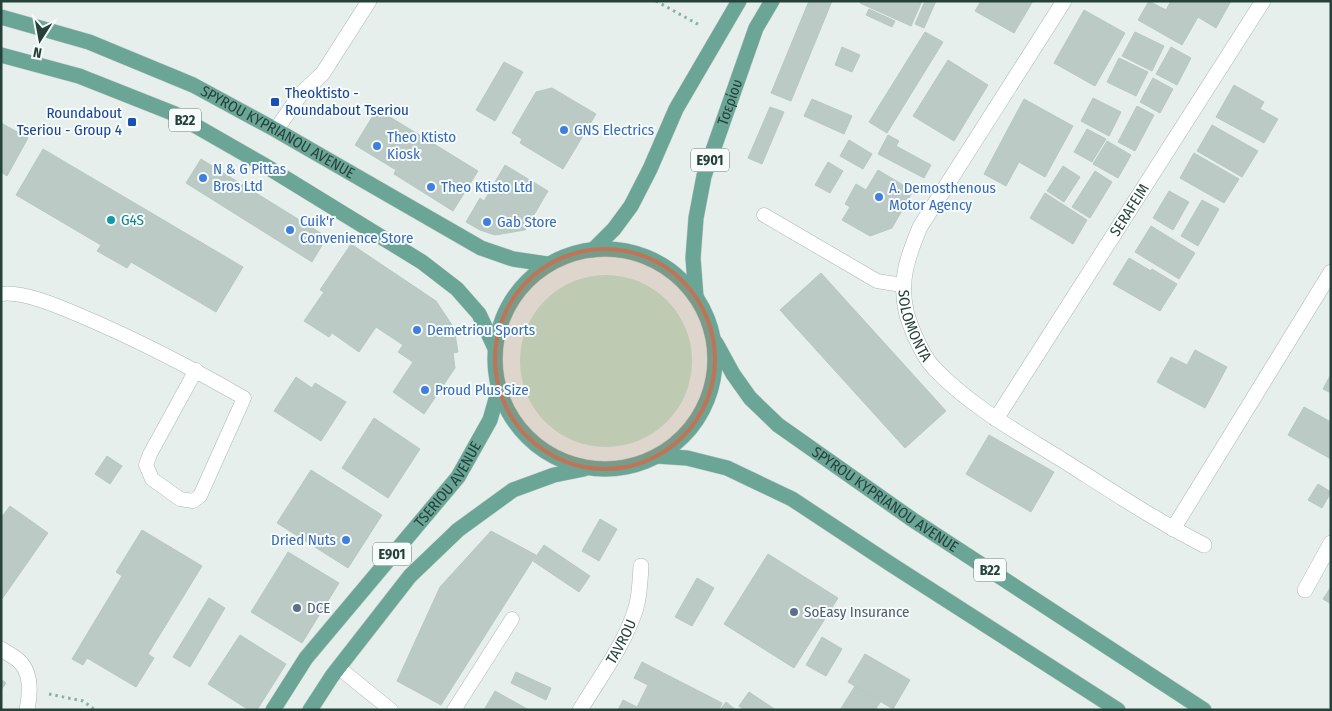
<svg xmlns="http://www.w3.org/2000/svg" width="1332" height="711" font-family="'Fira Sans Condensed',sans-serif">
<rect width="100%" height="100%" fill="#e6efeb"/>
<path fill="#bfe0c8" d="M520 361a86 86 0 1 1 172 0a86 86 0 1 1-172 0Z"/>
<path fill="#bbcac4" stroke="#b8c9c2" d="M809,1H832L791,101L771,93Z
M861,1H922L911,26L860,3Z
M925,1H936L924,28L915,24Z
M981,1H1033L1014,33L975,11Z
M1149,1L1166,10L1171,1H1231L1216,28L1198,17L1182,45L1138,20Z
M869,9L895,21L892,27L866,15Z
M1084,10L1125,33L1095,86L1054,63Z
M925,32L943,42L887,133L869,122Z
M1135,32L1164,46L1152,71L1122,56Z
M842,47L860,55L852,72L835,65Z
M1171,47L1191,58L1177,85L1156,74Z
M1119,58L1148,72L1136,96L1107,82Z
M948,60L988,85L954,141L913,116Z
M504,62L523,72L495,121L476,110Z
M1153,78L1173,89L1160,113L1140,102Z
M1234,85L1264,102L1260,109L1278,119L1264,143L1216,117Z
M552,88L596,114L563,169L520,143L522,139L512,133L536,92Z
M1093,98L1121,112L1109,136L1081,121Z
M812,99L852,116L844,134L804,116Z
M1024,99L1073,126L1045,177L1019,162L1006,186L984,174Z
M1137,106L1154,115L1135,151L1118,142Z
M770,107L784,112L762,164L748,158Z
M377,109L478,171L453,211L394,174L396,170L355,145Z
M1,123L28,138L7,176L1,172Z
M1212,125L1258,151L1242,177L1197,151Z
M1087,129L1106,139L1092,162L1074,152Z
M888,135L899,141L896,146L931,165L924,178L878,154Z
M849,140L872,154L863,169L840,156Z
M1107,141L1131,155L1118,178L1093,164Z
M43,149L243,267L216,312L131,262L127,268L97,251L101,245L16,195Z
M1194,153L1239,179L1224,203L1180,178Z
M201,159L327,237L312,262L186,183Z
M828,162L843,171L830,193L815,185Z
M505,165L548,191L525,230L495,235L480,230L466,222L480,198L484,201Z
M1063,166L1080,177L1064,202L1047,191Z
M878,170L913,191L892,228L870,236L842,220L850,207L845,204L856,184L866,190Z
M1095,171L1112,182L1090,218L1072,207Z
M1169,191L1189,202L1173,230L1153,218Z
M1045,193L1087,220L1073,244L1030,218Z
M1202,200L1219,209L1198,246L1181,236Z
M1151,226L1195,253L1179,279L1135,252Z
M351,244L436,301L454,328L458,352L453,353L455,368L424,414L393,392L413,362L398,352L403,345L376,327L359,352L332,333L329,337L304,321L324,292L320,290Z
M1129,258L1151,271L1152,269L1177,284L1160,311L1113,284Z
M821,273L946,411L905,448L780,310Z
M1195,350L1227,367L1205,408L1157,382L1171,357L1187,365Z
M1331,374V393L1323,389Z
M296,377L312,388L315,383L346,402L321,441L274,411Z
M1304,407L1331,422V459L1288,435Z
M374,418L420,449L388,498L342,468Z
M989,435L1054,472L1031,512L966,474Z
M107,456L122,466L110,484L95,474Z
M311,470L382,515L348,568L277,523Z
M1318,484L1331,492L1322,508L1308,500Z
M10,506L48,533L2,599L1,518Z
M600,519L617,529L599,561L582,551Z
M142,530L202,566L148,654L154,658L136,687L87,658L83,665L72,659L122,576L116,572Z
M491,531L536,555L441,705L397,681L440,587Z
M544,545L590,576L579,592L533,561Z
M288,552L339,583L302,643L251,612Z
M768,554L838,598L794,668L724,624Z
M697,578L714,588L692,626L675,617Z
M1331,587V604L1323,599Z
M209,598L225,608L190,667L173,657Z
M240,635L286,664L257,710H249L208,684Z
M822,637L842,649L826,676L806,665Z
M865,654L910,680L893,709L848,682Z
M642,662L722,703L719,710H618L623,700L637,707L648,685L634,678Z
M516,672L551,688L546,700L511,683Z
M1,679L6,683L1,690Z
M855,686L881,701L875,710H840Z
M495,691L529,710H484Z
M749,692L776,710H744L739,706Z
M726,702L736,710H720Z"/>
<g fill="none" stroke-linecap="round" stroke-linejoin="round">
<defs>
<path id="lane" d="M764,215L877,281L902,285
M1,294C23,291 58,306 79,315C136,339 190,367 244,398L200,496L193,501L180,499L152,479L146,465L150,454L196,370
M339,668L391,710
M454,710L512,619"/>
<g id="street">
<path id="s1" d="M1064,1L920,227C908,256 899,279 906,311C910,327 923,357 934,368C971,407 1019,433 1064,461C1110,490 1155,520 1204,545"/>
<path d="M276,130L300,95L323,73L369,1"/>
<path id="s2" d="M996,419L1263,1"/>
<path d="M1173,529L1331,272"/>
<path d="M1305,590L1331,543"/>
<path d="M1,649C7,653 16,657 21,663C32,675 30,695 27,710"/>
<path id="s3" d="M580,710C600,677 625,644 636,608C640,594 640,580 641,566"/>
</g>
<g id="primary">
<path id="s4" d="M1,17L89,42L193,85L276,130L481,248L513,259L547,264"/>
<path d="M1,55L79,76L175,114L264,165L422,262L457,289L479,314L495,348"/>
<circle cx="605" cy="359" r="110"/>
<path d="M593,250L614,229L631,206L650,169L676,109L739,1"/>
<path id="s5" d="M696,297L693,258L696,218L704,176L756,28L772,1"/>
<path id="s6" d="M716,343L733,374L750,398L778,425L913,520L1204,710"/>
<path d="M657,456L687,458L727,468L792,499L892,565L1118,710"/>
<path id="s7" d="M273,710L306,658L458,477L490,420L498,392"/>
<path d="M310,710L332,676L410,576L458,530L513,490L554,475L584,469"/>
</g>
</defs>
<use href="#lane" stroke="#a8b8b2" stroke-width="15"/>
<use href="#street" stroke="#a8b8b2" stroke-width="16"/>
<use href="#primary" stroke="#c2cac8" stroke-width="16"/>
<path stroke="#86b3a5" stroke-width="3" stroke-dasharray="2.5 4" stroke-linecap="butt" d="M656,1L701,26
M49,694L83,701L95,710"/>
<use href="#lane" stroke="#fff" stroke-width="14"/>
<use href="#street" stroke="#fff" stroke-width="15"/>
<use href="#primary" stroke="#6aa596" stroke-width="15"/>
</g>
<path fill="#c07456" fill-opacity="0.2" stroke="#c07456" stroke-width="4" stroke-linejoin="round" d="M495 359a110 110 0 1 1 220 0a110 110 0 1 1-220 0Z"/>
<g fill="#1a4fb4" stroke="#f7fbf9" stroke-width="2">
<rect x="270" y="97" width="10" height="10" rx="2.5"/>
<rect x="127" y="117" width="10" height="10" rx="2.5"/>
</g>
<g fill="#3f7fe0" stroke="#f7fbf9" stroke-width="2">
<circle cx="564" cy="130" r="5"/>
<circle cx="377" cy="146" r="5"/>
<circle cx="203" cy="178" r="5"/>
<circle cx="431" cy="187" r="5"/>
<circle cx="879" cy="197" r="5"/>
<circle cx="487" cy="222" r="5"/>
<circle cx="290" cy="230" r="5"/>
<circle cx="417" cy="330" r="5"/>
<circle cx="425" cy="390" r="5"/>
<circle cx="346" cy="540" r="5"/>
</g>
<circle fill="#0f9aa8" stroke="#f7fbf9" stroke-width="2" cx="111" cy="220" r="5"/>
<g fill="#5c6f8a" stroke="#f7fbf9" stroke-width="2">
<circle cx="297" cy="608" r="5"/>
<circle cx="794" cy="612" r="5"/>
</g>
<g text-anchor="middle" stroke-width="4" stroke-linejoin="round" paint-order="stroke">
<g fill="#f7fbf9" stroke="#637a73" stroke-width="1">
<rect x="169" y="108.5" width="32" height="23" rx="4"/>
<rect x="691" y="148.5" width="38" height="23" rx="4"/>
<rect x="373" y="542.5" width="38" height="23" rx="4"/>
<rect x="974" y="558.5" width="32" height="23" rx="4"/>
</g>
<g font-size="14" font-weight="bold" fill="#24423a">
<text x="185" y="125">B22</text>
<text x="710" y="165">E901</text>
<text x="392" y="559">E901</text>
<text x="990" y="575">B22</text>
</g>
<g font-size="15" fill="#164399" stroke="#f7fbf9" text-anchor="start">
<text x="285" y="98">Theoktisto -<tspan x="285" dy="17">Roundabout Tseriou</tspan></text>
<text x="122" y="118" text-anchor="end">Roundabout<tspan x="122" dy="17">Tseriou - Group 4</tspan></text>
</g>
<g font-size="15" fill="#24423a" stroke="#f7fbf9">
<text dy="5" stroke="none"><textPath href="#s5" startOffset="200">Τσερίου</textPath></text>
<text dy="5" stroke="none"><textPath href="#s4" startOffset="301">SPYROU KYPRIANOU AVENUE</textPath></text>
<text dy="5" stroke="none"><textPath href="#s2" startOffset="248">SERAFEIM</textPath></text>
<text dy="5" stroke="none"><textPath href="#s1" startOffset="371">SOLOMONTA</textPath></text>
<text dy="5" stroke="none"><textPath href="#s7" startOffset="286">TSERIOU AVENUE</textPath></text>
<text dy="5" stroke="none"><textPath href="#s6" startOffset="234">SPYROU KYPRIANOU AVENUE</textPath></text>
<text dy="5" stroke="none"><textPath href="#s3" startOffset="80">TAVROU</textPath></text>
</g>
<g font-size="15" fill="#366cbe" stroke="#f7fbf9" text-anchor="start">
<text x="574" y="135">GNS Electrics</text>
<text x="387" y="142">Theo Ktisto<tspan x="387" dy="17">Kiosk</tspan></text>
<text x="213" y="174">N &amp; G Pittas<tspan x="213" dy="17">Bros Ltd</tspan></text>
<text x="441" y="192">Theo Ktisto Ltd</text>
<text x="889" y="193">A. Demosthenous<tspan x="889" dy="17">Motor Agency</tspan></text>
<text x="300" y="226">Cuik'r<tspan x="300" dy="17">Convenience Store</tspan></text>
<text x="497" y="227">Gab Store</text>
<text x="427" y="335">Demetriou Sports</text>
<text x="435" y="395">Proud Plus Size</text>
<text x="336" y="545" text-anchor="end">Dried Nuts</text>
</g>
<g font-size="15" fill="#0d838f" stroke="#f7fbf9" text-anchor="start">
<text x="121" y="225">G4S</text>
</g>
<g font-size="15" fill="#4e5e75" stroke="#f7fbf9" text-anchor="start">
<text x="307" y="613">DCE</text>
<text x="804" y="617">SoEasy Insurance</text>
</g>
</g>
<rect width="1332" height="711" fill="none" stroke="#24423a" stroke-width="5"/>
<g transform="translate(40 40) rotate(191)" stroke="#f7fbf9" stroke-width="4" paint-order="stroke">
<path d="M0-4L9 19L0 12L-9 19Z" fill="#24423a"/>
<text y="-8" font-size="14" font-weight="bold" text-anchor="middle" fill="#24423a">N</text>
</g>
</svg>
